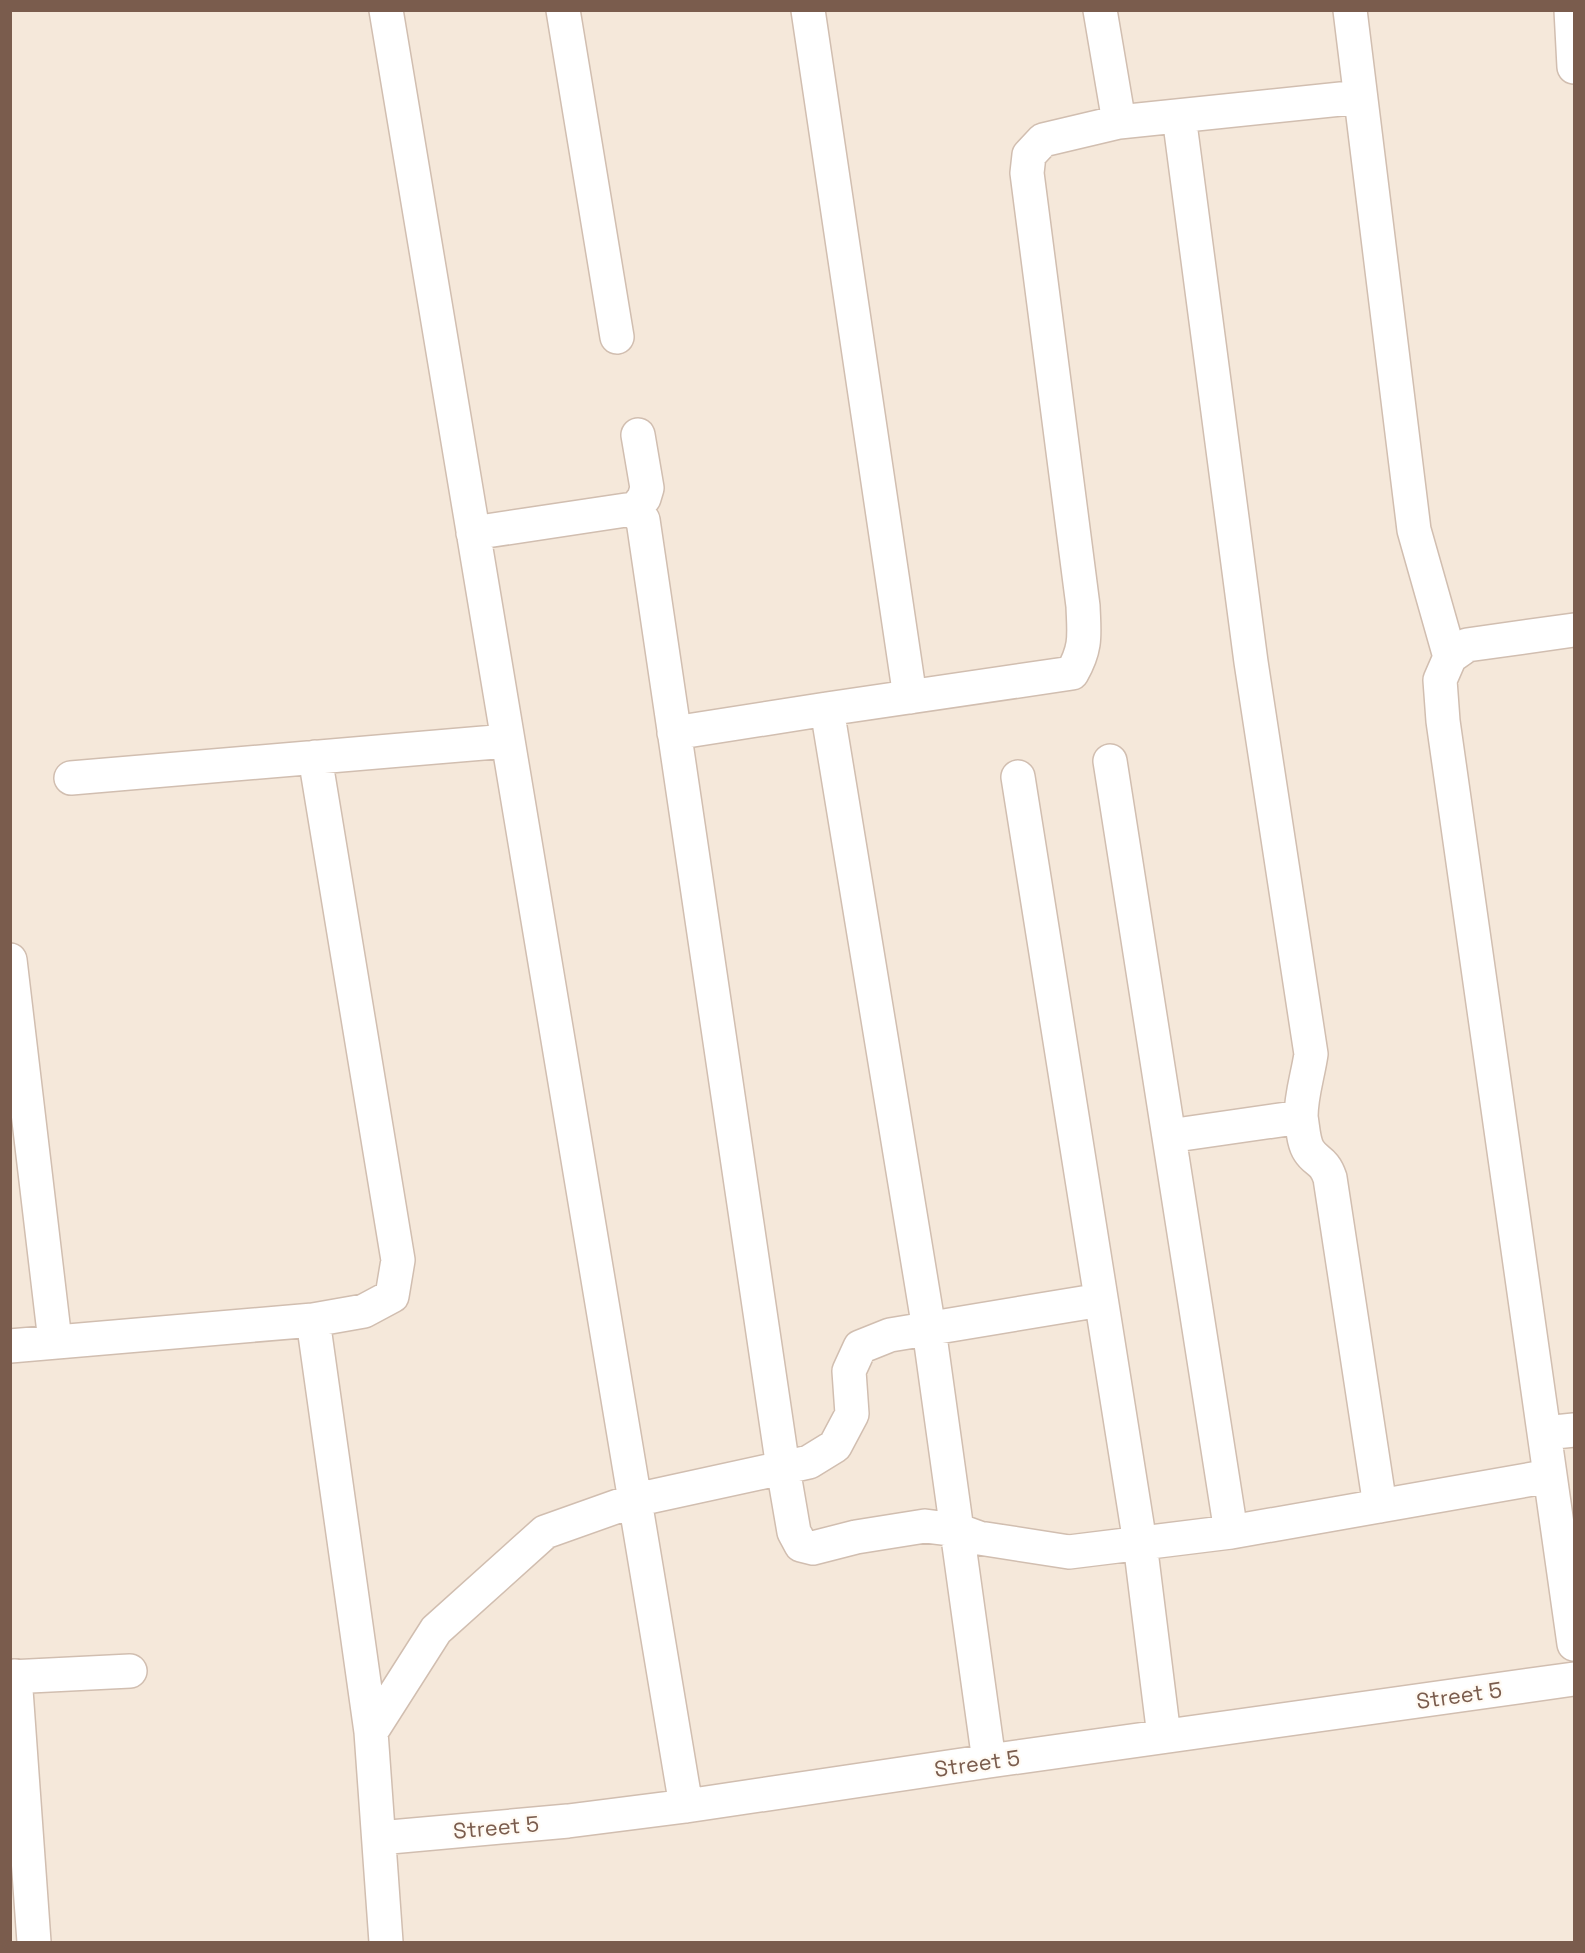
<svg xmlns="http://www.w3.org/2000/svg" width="1585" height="1953" font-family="'Space Grotesk',sans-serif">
<rect width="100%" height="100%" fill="#fdf6ec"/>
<path fill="#f5e8da" d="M11,11H1574V1942H11Z"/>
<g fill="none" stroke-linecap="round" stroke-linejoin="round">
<defs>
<path id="street" d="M386,10L686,1806
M563,10L617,337
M808,10L910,697
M1100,10L1119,122
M1350,10L1414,530L1450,657
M1571,10L1574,67
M634,511L644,498L647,488L638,435
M473,533L626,510L634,511L643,520L783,1468L794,1532L801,1545L813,1548L856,1537L925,1526L957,1530L979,1538L1069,1552L1231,1532L1550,1476
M1574,630L1467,645L1450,657L1440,680L1443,721L1574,1644
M827,709L929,1329L989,1761
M674,733L827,709L1072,673C1087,647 1084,634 1083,606L1027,173L1029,155L1043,140L1119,122L1360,97
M1110,761L1231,1532
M1018,777L1140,1543L1164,1736
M71,778L507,741
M10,960L55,1341
M1301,1117C1303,1127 1303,1142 1309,1151C1316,1162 1324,1160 1330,1178L1380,1506
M1169,1136L1301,1117C1301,1095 1308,1075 1311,1054L1251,662L1179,116
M313,1320L371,1732L386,1942
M10,1346L313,1320L364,1311L392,1296L398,1260L315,757
M1545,1433L1574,1430
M15,1676L34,1942
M10,1677L130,1671
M371,1732L436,1630L545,1532L635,1500L809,1462L835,1446L852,1414L849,1371L860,1347L890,1335L1101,1300
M379,1838L568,1821L686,1806L989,1761L1574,1679"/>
</defs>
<use href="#street" stroke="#d1beb0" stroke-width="36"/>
<use href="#street" stroke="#fff" stroke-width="33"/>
</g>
<g text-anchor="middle" stroke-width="4.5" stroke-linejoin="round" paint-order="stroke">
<g font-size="22" fill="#7a5c4d" stroke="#fffaf3">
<text transform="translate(1459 1695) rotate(-8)" y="8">Street 5</text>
<text transform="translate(977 1763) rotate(-8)" y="8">Street 5</text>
<text transform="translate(496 1827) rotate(-5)" y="8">Street 5</text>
</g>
</g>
<rect width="1585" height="1953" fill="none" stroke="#7a5c4d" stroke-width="24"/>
</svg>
